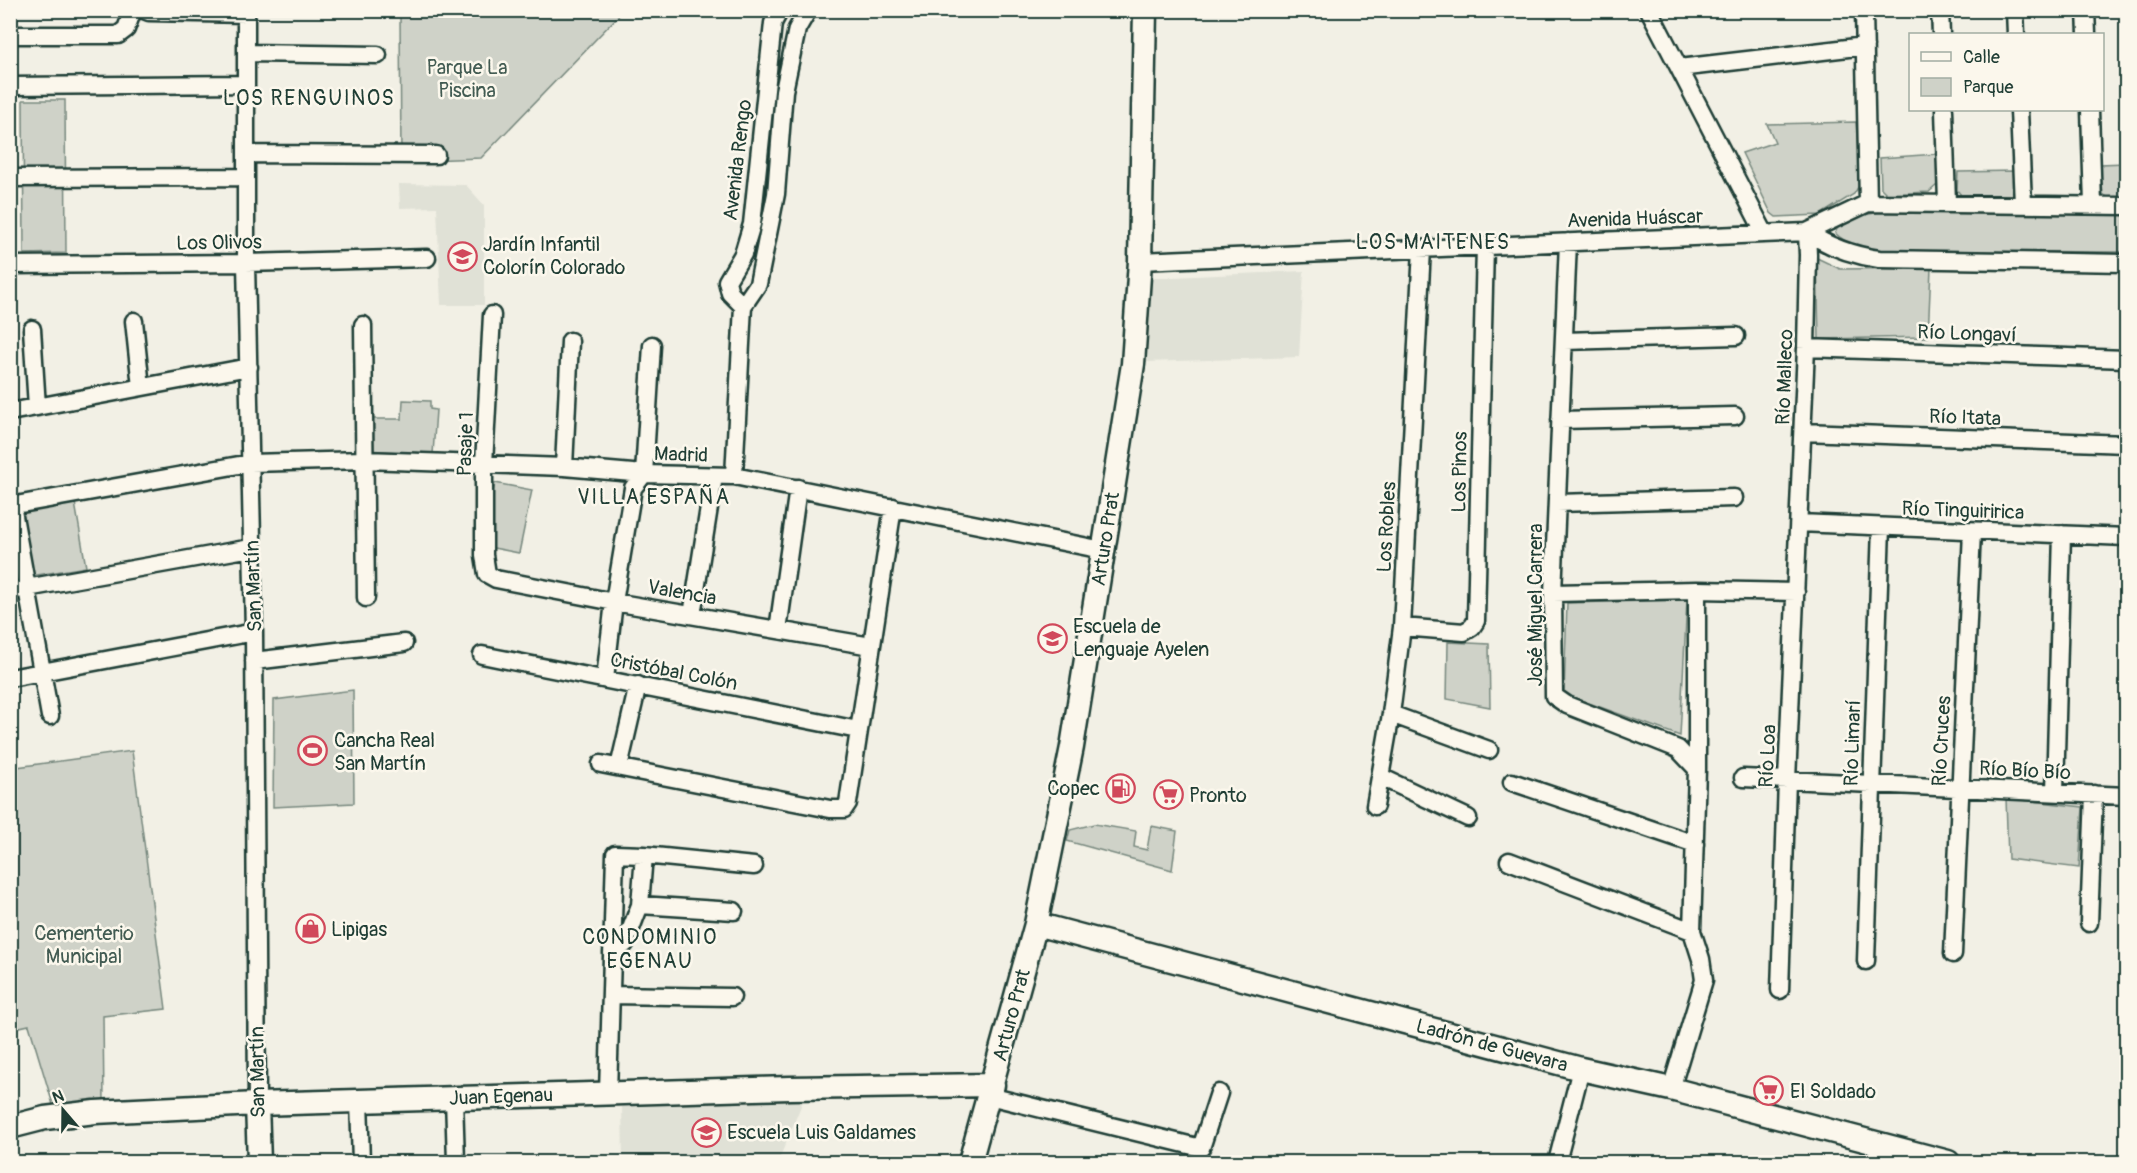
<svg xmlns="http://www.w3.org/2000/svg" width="2137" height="1173" font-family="Pangolin,sans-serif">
<rect width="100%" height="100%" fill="#f2f0e5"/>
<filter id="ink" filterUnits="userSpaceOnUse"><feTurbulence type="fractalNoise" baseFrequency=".0167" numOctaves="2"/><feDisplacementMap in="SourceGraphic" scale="12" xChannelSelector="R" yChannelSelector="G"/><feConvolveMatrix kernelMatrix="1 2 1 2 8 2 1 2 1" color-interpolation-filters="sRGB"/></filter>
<g filter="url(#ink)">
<path fill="#e0e1d6" d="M399,184L466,185L484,205V305H441L437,207L400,208Z
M1304,271L1299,357L1146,362L1150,278Z
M805,1096L778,1162H623L622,1102Z"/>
<path fill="#cfd2c8" stroke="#77887e" stroke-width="1.5" d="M400,11H623L481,158L401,161Z
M23,100H65L66,253L24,254Z
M1856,122L1860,184L1854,194L1820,215L1776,217L1771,213L1742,153L1775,142L1767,124Z
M1937,154V185L1929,192L1887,194L1881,188L1880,158Z
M2126,163V198H2109L2103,194L2100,164Z
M2013,171L2014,196L1961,195L1957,190L1958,172Z
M1880,212L2126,215V252L1887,251C1869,248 1849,247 1835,233L1838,227L1864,215Z
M1817,258L1840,269L1931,268L1928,337L1819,339Z
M403,400L430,401V409L436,410L433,454L366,450L365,419H402Z
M495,483L532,490L519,553L483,546Z
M74,497L86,567L31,576L19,507Z
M1687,600L1680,736L1564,694L1567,603Z
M1448,642L1489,644L1490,707L1447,699Z
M353,690L354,803L273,807L274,700Z
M132,751L166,1009L103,1016L104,1103L54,1108L29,1025L11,1029L10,768Z
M2006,798L2083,807L2079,868L2008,859Z
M1094,824L1136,831L1134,847L1147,850L1151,826L1177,831L1172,870L1067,841L1070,830Z"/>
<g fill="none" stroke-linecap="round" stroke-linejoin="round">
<defs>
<path id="minor" d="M144,10L149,12L246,14
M246,10V263L254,632L257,1104
M1649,10L1765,234
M1864,10L1868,203
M1940,10L1941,34
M2015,10L2016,34
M2086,10L2087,34
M10,35H118L126,29L133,10
M246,53L378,55
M1679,68L1865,46
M10,86L246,84
M1944,110L1947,203
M2019,110L2023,204
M2090,110L2093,205
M246,154L436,155
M10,178L246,177
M1807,232L1868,203L2126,206
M1568,242L1553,593L1554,696L1567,705L1678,749L1697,769L1692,931L1701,959L1704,980L1671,1089
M1140,261L1807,232C1829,247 1852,255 1879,259L2126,263
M10,265L246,263L427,258
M743,306L730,293L727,281L743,254L752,224L773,23L780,10
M492,315L484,464V555L487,574L496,579L614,602L871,646
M134,321L141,387
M363,325L366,598
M32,329L37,407
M1564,341L1736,336
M1806,348L2126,359
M10,412L249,367
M1560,420L1735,416
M1803,432L2126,444
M564,467L570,341
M734,476L743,306L758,284L776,194L784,91L797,29L808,10
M1557,503L1734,498
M12,505L50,716
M10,506L250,463L364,460L564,467L644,474L734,476L1103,550
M1799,523L2126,537
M1697,590V769
M10,591L251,548
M1553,593L1697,590L1796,592
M692,615L714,476
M1402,627L1464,632L1472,627L1476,621L1485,246
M778,630L798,488
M482,655L858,730
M254,661L404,643
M10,678L254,632
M605,679L614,602L633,488L644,474L652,345
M1391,714L1489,750
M601,764L830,809H844L848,803L893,507
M619,767L638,685
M1381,777L1468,818
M1743,778L2126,796
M1512,782L1695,844
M2055,792L2062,534
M1375,806L1391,714L1402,627L1422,249
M1509,861L1692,931
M640,905L734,911
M2089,923L2094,794
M612,953L625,944L640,905L644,855
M1953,954L1972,531
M1866,961L1881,527
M1780,990L1787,780L1806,348L1808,255L1807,232
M611,995L732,997
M608,1093L615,854L644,855L754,866
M989,1096L1201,1148L1219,1093
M454,1098L456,1162
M359,1101L361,1162
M1557,1162L1581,1069"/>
<path id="major" d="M1036,924L1581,1069L1671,1089L1948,1162
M257,1104L259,1162
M10,1127L45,1118L95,1112L257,1104L790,1088L993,1085
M970,1162L1036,924L1072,747L1133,364L1140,261L1145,10"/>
</defs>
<use href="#minor" stroke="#1f3d34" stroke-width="21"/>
<use href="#major" stroke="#1f3d34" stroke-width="27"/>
<use href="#minor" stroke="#fbf7ec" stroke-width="16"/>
<use href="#major" stroke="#fbf7ec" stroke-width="22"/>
</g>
</g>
<defs>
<symbol id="school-ring" viewBox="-11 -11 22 22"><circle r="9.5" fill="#fbf7ec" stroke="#d1495b" stroke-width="1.5"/><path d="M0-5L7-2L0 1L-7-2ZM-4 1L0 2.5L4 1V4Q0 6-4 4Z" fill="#d1495b"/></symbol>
<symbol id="stadium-ring" viewBox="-11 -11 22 22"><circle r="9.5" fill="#fbf7ec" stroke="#d1495b" stroke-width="1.5"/><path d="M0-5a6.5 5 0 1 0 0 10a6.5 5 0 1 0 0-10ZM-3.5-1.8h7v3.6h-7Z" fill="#d1495b"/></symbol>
<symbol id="fuel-ring" viewBox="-11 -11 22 22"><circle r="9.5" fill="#fbf7ec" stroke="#d1495b" stroke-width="1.5"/><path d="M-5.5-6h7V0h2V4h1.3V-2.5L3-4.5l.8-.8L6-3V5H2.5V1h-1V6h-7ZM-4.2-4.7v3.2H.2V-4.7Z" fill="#d1495b"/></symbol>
<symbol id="supermarket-ring" viewBox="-11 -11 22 22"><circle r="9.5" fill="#fbf7ec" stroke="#d1495b" stroke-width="1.5"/><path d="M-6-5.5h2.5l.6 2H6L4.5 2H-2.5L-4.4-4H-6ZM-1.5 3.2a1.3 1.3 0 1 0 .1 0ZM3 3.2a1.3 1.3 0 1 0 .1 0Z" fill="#d1495b"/></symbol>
<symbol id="shop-ring" viewBox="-11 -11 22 22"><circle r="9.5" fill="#fbf7ec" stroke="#d1495b" stroke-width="1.5"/><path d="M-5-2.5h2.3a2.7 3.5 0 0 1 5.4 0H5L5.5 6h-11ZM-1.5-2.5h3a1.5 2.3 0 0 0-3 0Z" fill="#d1495b"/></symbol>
</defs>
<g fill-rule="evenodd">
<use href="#school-ring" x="446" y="240" width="33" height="33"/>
<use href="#school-ring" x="1036" y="622" width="33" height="33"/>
<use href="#stadium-ring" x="296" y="734" width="33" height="33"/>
<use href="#fuel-ring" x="1104" y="772" width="33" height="33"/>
<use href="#supermarket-ring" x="1152" y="778" width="33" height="33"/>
<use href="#shop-ring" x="294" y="912" width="33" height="33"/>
<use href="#supermarket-ring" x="1752" y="1074" width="33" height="33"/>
<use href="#school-ring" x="690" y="1116" width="33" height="33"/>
</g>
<g text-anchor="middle" stroke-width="5" stroke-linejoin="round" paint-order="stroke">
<g font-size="20" fill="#425b52" stroke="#fbf7ec">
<text x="467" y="74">Parque La<tspan x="467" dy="23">Piscina</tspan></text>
<text x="84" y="940">Cementerio<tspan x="84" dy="23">Municipal</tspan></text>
</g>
<g font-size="20" fill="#1f3d34" stroke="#fbf7ec">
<text transform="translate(737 160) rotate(-83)" y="7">Avenida Rengo</text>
<text transform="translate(1635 218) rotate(-2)" y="7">Avenida Huáscar</text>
<text transform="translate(219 242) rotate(-1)" y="7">Los Olivos</text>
<text transform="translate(1967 333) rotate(2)" y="7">Río Longaví</text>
<text transform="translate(1784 377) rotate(-88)" y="7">Río Malleco</text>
<text transform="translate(1965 417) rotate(2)" y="7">Río Itata</text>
<text transform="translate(465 444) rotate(-88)" y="7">Pasaje 1</text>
<text transform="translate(681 454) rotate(2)" y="7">Madrid</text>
<text transform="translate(1459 472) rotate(-89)" y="7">Los Pinos</text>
<text transform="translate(1963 510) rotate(2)" y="7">Río Tinguiririca</text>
<text transform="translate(1386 527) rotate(-87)" y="7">Los Robles</text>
<text transform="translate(1105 539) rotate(-81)" y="7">Arturo Prat</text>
<text transform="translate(253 586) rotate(-92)" y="7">San Martín</text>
<text transform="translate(682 592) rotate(10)" y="7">Valencia</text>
<text transform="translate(1535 605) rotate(-90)" y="7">José Miguel Carrera</text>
<text transform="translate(674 671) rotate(11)" y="7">Cristóbal Colón</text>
<text transform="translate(1941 741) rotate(-87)" y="7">Río Cruces</text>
<text transform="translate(1852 743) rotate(-88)" y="7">Río Limarí</text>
<text transform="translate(1767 756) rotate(-87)" y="7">Río Loa</text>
<text transform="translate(2025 770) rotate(3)" y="7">Río Bío Bío</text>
<text transform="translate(1011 1015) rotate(-75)" y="7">Arturo Prat</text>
<text transform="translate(1492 1045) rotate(15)" y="7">Ladrón de Guevara</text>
<text transform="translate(257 1072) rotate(-91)" y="7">San Martín</text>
<text transform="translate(501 1096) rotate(-2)" y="7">Juan Egenau</text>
</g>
<g font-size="20" fill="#1f3d34" stroke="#fbf7ec" text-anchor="start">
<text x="483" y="251">Jardín Infantil<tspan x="483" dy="23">Colorín Colorado</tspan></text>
<text x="1073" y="633">Escuela de<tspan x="1073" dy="23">Lenguaje Ayelen</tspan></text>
<text x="334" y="747">Cancha Real<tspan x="334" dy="23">San Martín</tspan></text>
<text x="1100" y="795" text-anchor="end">Copec</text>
<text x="1189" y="802">Pronto</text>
<text x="331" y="936">Lipigas</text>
<text x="1790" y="1098">El Soldado</text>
<text x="727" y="1139">Escuela Luis Galdames</text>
</g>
<g font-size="21" letter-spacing="1.5" fill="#1f3d34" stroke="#fbf7ec">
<text x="309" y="105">LOS RENGUINOS</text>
<text x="1433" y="249">LOS MAITENES</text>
<text x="654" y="504">VILLA ESPAÑA</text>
<text x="650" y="944">CONDOMINIO<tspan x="650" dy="24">EGENAU</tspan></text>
</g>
</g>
<rect width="2137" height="1173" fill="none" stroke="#fbf7ec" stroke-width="36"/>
<rect x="18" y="18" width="2101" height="1137" fill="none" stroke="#1f3d34" stroke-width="2" filter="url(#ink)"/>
<rect x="1909" y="33" width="195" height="78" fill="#fbf7ec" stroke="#a3ada2" stroke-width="1.5"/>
<rect x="1921" y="52" width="30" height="9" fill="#fbf7ec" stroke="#a3ada2" stroke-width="1.5"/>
<text x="1963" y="63" font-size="18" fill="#1f3d34">Calle</text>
<rect x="1921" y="78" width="30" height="18" fill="#cfd2c8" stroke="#a3ada2" stroke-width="1.5"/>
<text x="1963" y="93" font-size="18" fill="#1f3d34">Parque</text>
<g transform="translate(63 1110) rotate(340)" stroke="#fbf7ec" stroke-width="4.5" paint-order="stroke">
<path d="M0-4.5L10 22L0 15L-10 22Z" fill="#1f3d34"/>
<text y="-9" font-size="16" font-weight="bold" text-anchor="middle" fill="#1f3d34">N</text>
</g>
</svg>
